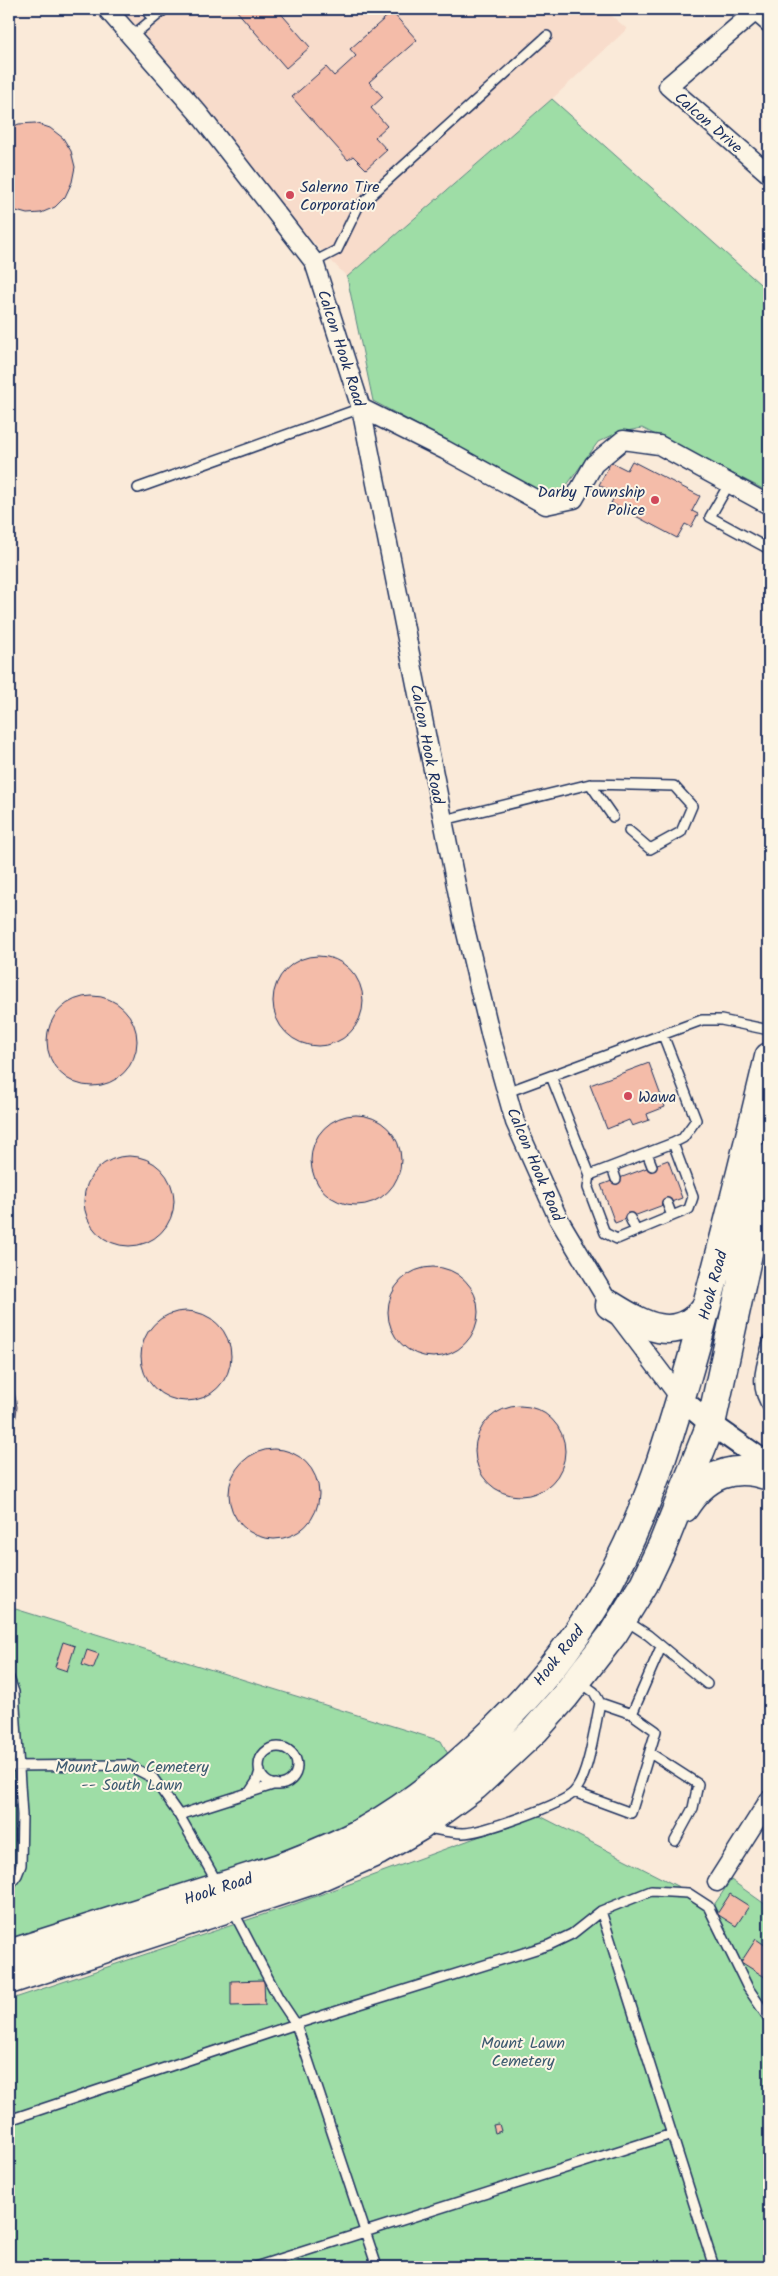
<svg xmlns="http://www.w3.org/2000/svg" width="778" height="2276" font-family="Kalam,sans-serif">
<rect width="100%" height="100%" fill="#faead9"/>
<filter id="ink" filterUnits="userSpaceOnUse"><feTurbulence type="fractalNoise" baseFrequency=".02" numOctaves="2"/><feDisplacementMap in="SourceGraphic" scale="10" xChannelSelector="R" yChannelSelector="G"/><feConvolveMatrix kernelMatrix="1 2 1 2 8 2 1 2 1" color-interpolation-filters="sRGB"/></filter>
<g filter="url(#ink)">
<path fill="#f8dccb" d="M99,9H604L627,29L552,99L347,277L188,114Z"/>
<path fill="#9edda6" stroke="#5c8682" d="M552,99L769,292V492L642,428L617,433L598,442L562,492L547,495L373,401L347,277Z
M9,1607L441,1741L449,1756L417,1782L334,1833L285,1854L9,1944Z
M538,1815L714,1905L731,1880L769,1907V2267H9V2000L292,1905Z"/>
<path fill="#f4bca9" stroke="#1b2f5e" d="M237,9H277L310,47L286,68L236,10Z
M392,12L417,40L369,82L383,97L371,108L387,126L375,137L387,150L366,169L353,156L348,160L292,97L326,67L334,76L356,56L350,49Z
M35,123L50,128L63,138L71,151L75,167L72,182L65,197L55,207L41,213L27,214L9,209V128L19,124Z
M632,461L700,496L692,511L698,514L691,527L685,524L677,538L611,503L616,494L599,485L611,462L627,470Z
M273 1001a45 45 0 1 1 90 0a45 45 0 1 1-90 0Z
M47 1041a45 45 0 1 1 90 0a45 45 0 1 1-90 0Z
M649,1063L665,1107L647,1114L649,1120L632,1126L629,1120L607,1129L590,1085Z
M311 1160a45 45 0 1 1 90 0a45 45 0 1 1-90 0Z
M84 1201a45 45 0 1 1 90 0a45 45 0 1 1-90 0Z
M668,1160L682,1198L615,1223L601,1185Z
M388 1312a45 45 0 1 1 90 0a45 45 0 1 1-90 0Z
M141 1356a45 45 0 1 1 90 0a45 45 0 1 1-90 0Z
M9,1384L14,1392L17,1407L15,1423L9,1434Z
M475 1451a45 45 0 1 1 90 0a45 45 0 1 1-90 0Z
M229 1494a45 45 0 1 1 90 0a45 45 0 1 1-90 0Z
M63,1642L75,1646L67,1671L55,1667Z
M87,1650L99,1654L93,1669L82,1665Z
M730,1894L749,1906L736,1926L717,1914Z
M756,1939L769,1948L768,1979L741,1962Z
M264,1980L265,2005L231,2006V1981Z
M499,2124L501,2131L495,2133L493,2125Z"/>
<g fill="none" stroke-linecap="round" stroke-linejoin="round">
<defs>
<path id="service" d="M145,9L153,19
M131,37L165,9
M314,262L337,250L358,207L547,36
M729,484L710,517L769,549
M138,488L361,408
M590,784L613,817
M444,820L590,784L674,786L692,806L681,832L650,849L629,831
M551,1076L590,1175L588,1188L605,1233L617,1239L689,1209L693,1197L673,1143L683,1138L696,1120L663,1035
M507,1092L702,1020H721L769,1030
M647,1153L652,1166
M612,1167L616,1179
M590,1175L673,1143
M667,1203L672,1216
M630,1218L636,1231
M769,1339C762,1364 752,1386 769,1409
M625,1620L648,1635L707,1684
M9,1678L14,1692L22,1815L21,1865L17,1875L9,1886
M580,1682L594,1692L600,1703L632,1714L661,1647
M259 1766a19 19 0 1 1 38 0a19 19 0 1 1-38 0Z
M650,1753L698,1784L693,1808L675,1841
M9,1766L128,1765L153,1778L179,1815L218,1884
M574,1792L631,1813L656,1731L632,1714
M249,1793L257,1781L260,1771
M179,1815L276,1784
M428,1828C439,1830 451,1833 463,1833C481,1833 562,1805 574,1792C589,1776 595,1725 600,1703
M232,1909L278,1997L296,2024L377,2267
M601,1911L714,2267
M9,2120L296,2024L549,1945L572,1934L601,1911L651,1891L688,1893L708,1906L748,1988L769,2019
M255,2267L672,2134"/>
<path id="minor" d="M107,9L199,114L314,262L361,408L463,920L491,1037L515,1122L558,1218L610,1305L681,1399
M753,9L769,23
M758,9L668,86L769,174
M361,408L445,450L546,505L574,499L594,464L623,440L659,445L769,505
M717,1882L769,1800"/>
<path id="tertiary" d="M681,1399L711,1424L769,1465"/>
<path id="primary" d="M610,1305C642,1325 677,1346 706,1307
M684,1508C705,1475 732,1463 769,1476
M9,1954L279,1868C308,1857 338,1845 366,1830C452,1781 545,1689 596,1604C647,1521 673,1427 699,1334C724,1242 747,1150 769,1057
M9,1980L310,1881L378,1851L419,1827L475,1786L535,1730L565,1696L613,1634L644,1584L663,1544L711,1424L769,1157"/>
</defs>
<use href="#service" stroke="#1b2f5e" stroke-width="12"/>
<use href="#minor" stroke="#1b2f5e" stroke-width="21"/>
<use href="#tertiary" stroke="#1b2f5e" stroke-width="25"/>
<use href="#primary" stroke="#1b2f5e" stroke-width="31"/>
<use href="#service" stroke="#fcf5e5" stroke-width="9"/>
<use href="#minor" stroke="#fcf5e5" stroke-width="18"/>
<use href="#tertiary" stroke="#fcf5e5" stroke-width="21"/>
<use href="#primary" stroke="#fcf5e5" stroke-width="28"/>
</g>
</g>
<g fill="#d1495b" stroke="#fcf5e5" stroke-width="2">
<circle cx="290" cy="195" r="5"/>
<circle cx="655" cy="500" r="5"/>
<circle cx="628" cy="1096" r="5"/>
</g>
<g text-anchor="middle" stroke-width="4" stroke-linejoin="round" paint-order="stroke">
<g font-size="16" fill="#1b2f5e" stroke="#fcf5e5">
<text transform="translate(709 122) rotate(41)" y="6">Calcon Drive</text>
<text transform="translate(342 348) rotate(72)" y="6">Calcon Hook Road</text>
<text transform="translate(428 744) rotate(79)" y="6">Calcon Hook Road</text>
<text transform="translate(536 1164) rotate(67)" y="6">Calcon Hook Road</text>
<text transform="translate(712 1285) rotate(-75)" y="6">Hook Road</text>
<text transform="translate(558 1655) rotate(-52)" y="6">Hook Road</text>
<text transform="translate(218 1888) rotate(-18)" y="6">Hook Road</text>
</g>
<g font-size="16" fill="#1b2f5e" stroke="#fcf5e5" text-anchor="start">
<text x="300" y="192">Salerno Tire<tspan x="300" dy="18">Corporation</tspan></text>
<text x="645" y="497" text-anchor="end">Darby Township<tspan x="645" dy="18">Police</tspan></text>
<text x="638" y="1102">Wawa</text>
</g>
<g font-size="16" fill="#3c5a70" stroke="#fcf5e5">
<text x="132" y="1772">Mount Lawn Cemetery<tspan x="132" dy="18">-- South Lawn</tspan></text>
<text x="523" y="2048">Mount Lawn<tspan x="523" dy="18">Cemetery</tspan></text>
</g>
</g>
<rect width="778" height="2276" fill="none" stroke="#fcf5e5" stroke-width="30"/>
<rect x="15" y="15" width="748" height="2246" fill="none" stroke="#1b2f5e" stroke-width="2" filter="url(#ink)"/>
</svg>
